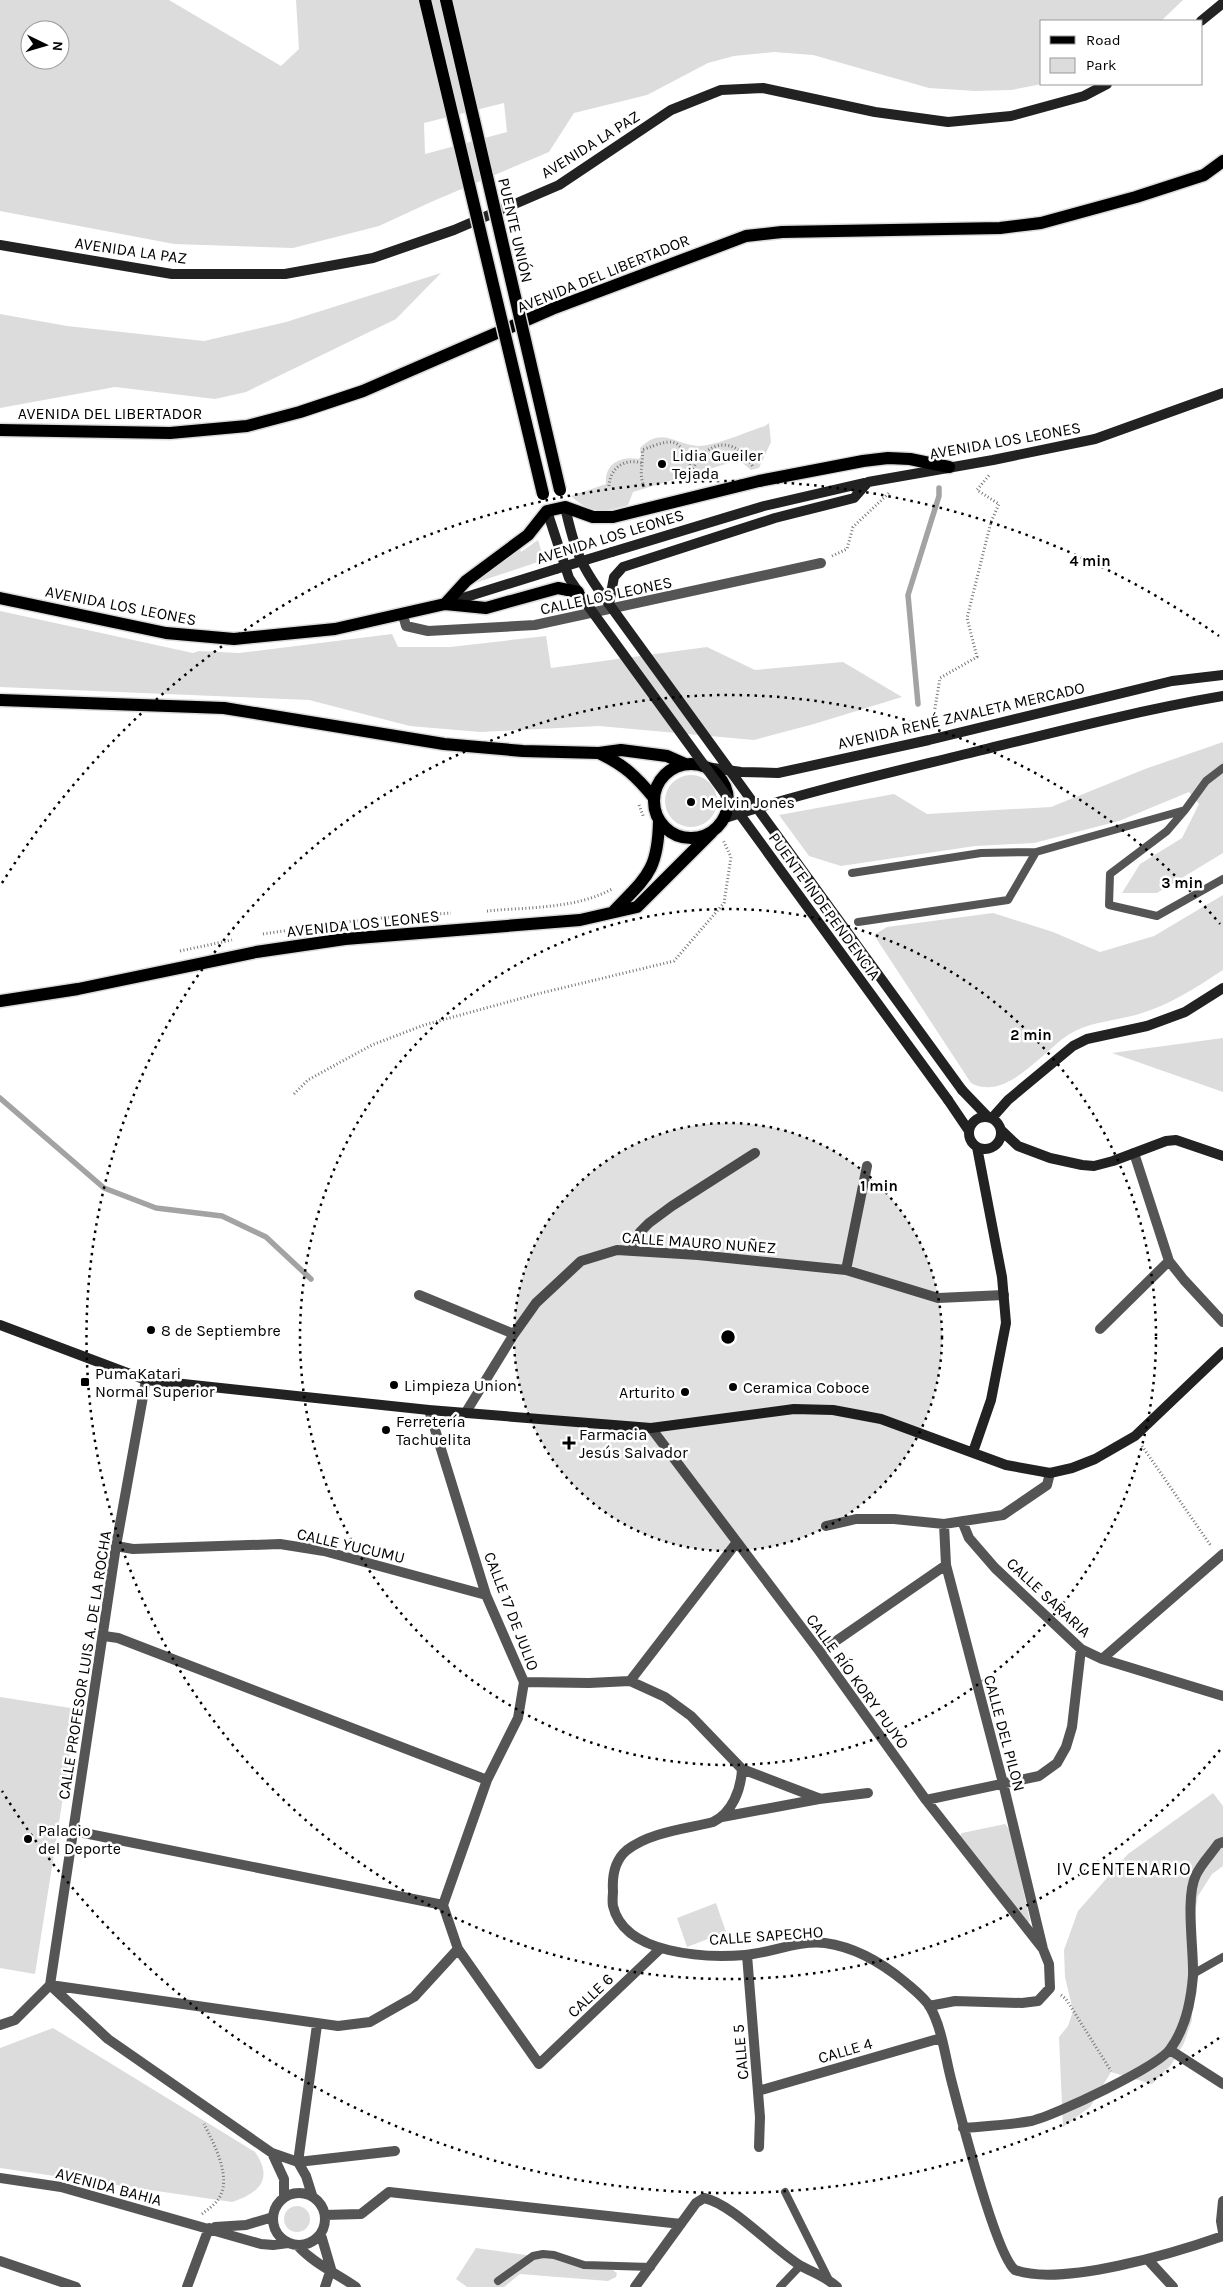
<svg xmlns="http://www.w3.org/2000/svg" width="1223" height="2287" font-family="Karla,sans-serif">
<rect width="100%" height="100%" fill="#fff"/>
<path fill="#dcdcdc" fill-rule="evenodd" d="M0,0H169L281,66L299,49L296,0H1183L1161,21H1042V84L1011,90L975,91L929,88L813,55L774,52L734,56L708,63L647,95L574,113L549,152L431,202L379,226L293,248L174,244L0,211ZM30,30H60V60H30ZM504,103L507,132L425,154L424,123Z
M441,273L396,319L246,392L215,399L115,387L0,408V314L67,326L204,341L286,322Z
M769,423L771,442L759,468L751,470L739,460L633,492L628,505C604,512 591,515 571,496L606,484C604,463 622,456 639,459L641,455L640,448C662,426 674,444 698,446C713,447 749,431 765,426Z
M538,540L544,560L475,583L520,549L521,552Z
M0,611L193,653L199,651L239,653L392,634L398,647H450L546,636L551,668L707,647L755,670L843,662L902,697L814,724L754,740L599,726L480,732L410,726L309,700L0,687Z
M1223,742V853L1157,893H1122L1140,864L1182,838L1199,804L1189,792L1119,821L1034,843L975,846L841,866L809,856L779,815L894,794L927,814L1051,807L1145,769Z
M665 801a26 26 0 1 1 52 0a26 26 0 1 1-52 0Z
M1223,895V970C1197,987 1171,1004 1142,1013C1118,1021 1089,1021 1068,1035C1042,1052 1006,1102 971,1083L874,935L887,927L993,913L1053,932L1100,952L1154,936Z
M1223,1038V1092L1112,1053Z
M0,1697L77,1709L35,1974L0,1968Z
M1213,1793L1223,1806V1866L1212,1874L1198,1896L1193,1924L1192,2020L1184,2043L1171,2065L1152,2084L1111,2072L1090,2107L1063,2127L1059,2037L1068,2026L1073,2011L1065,1977L1064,1950L1078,1911L1128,1854Z
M1005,1824L1010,1830L1030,1921L1020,1926L957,1840L962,1833Z
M716,1903L726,1932L687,1947L677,1918Z
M53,2028L255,2152C274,2179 259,2193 232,2202L0,2168V2048Z
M284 2219a13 13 0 1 1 26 0a13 13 0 1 1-26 0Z
M476,2248L607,2266L617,2273L616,2277L608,2281L520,2274L504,2287H467L456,2279Z"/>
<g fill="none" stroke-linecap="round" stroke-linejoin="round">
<path stroke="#a3a3a3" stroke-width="5.5" d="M918,704L908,595L939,496V488
M0,1098L104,1188L156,1208L222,1216L266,1237L311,1279"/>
<defs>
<path id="primary" d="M0,430L170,433L247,426L300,412L363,391L552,309L746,236L782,232L1000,228L1041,223L1136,197L1204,175L1223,161
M0,598L166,633L234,639L335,629L445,604L486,608L558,588L578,592
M445,604L466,581L528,535L547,511L565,507L593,517H613L759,481L863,461L888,458L910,459L949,467
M0,700L224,708L444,744L523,751L599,753L621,750L667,756L685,764
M599,753C624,765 636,776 654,798
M654 801a37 37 0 1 1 74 0a37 37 0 1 1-74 0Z
M613,912C646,877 658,872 659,821
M0,1001L78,989L256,952L345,939L580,920L637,907L712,832"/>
</defs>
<use href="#primary" stroke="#dbdbdb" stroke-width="15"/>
<path stroke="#777" stroke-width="3" stroke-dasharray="1 2.5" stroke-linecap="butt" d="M693,469C708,439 736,436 753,467
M609,486C610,468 624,458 642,463
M644,487C638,471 644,464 642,450C674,438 679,436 692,470
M832,556L847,549L853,527L889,493
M932,726L940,678L977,657L967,618L991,522L999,504L977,490L990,474
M639,805L644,818
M487,911C528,907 576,909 612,889
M263,934L367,919L451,913
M180,951L232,940
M294,1094L308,1080L337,1064L372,1045L424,1025L537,994L674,961L724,903L731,857L723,840
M1142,1446L1211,1546
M1061,1995L1066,1999L1111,2071
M202,2214C207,2210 213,2206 217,2201C234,2180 214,2144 204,2124"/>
<path stroke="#555" stroke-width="8" d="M1185,810L1167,831L1110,874L1109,905L1157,916L1223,879
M852,873L981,853L1036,852
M858,922L1008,900L1036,852L1185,810L1206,781L1223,768
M1193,1974L1223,1957
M785,2192L828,2278
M498,2281L533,2256L543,2254L554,2255L584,2265L651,2267
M780,2287L800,2266"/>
<path stroke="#555" stroke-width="10" d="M403,615L406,626L428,631L535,625L821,563
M1134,1153L1169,1261L1184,1280L1223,1322
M632,1251L640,1232L649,1223L672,1206L755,1153
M846,1270L867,1166
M419,1295L514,1334
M1100,1329L1169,1261
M429,1410L486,1595L524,1682L518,1718L487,1780L443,1905
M466,1412L514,1334L536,1303L581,1261L617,1250L698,1255L846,1270L938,1298L1004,1295
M651,1428L820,1652L926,1800L1043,1949
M962,1521L969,1538L995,1568L1081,1649L1102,1659L1223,1696
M826,1526L856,1519H894L944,1524L1003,1515L1047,1485L1050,1473
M116,1546L133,1549L280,1544L324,1551L486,1595
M104,1636L118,1638L487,1780
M820,1652L946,1565
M1102,1659L1223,1554
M630,1681L737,1542
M524,1682L589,1683L630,1681L665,1697L691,1716L742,1769C741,1790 732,1813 713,1822C685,1829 650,1832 627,1850C615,1860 612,1876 613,1891C613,1895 612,1901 613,1906C624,1955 706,1958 745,1955C772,1953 797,1940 825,1943C855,1947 882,1963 905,1982C913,1989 925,1998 930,2007C942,2028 945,2056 951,2079C959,2110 996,2255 1015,2270C1061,2287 1175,2253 1223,2236
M742,1769L818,1798
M926,1800L1039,1776L1057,1763L1066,1747L1072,1727L1081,1649
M722,1817L819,1799L868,1793
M74,1831L443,1905
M443,1905L458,1949L539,2064L661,1948
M747,1955L760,2117L759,2147
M50,1985L116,1546L146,1380
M50,1985L338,2026L370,2022L414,1997L458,1949
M50,1985L108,2039L272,2153L298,2162L395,2151
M929,2006L955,2001L1022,2003L1038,2001L1050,1988L1049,1964L1043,1949L1003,1783L946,1565L944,1524
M0,2025L15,2020L50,1985
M1170,2050L1223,2084
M758,2091L941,2038
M963,2128C986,2126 1009,2125 1031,2121C1054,2116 1160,2066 1171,2048C1186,2027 1191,2002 1193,1976C1194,1950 1185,1897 1196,1875C1201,1864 1211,1854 1218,1844L1223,1842
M272,2153L284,2179V2196
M0,2178L61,2187L261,2244L273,2245L288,2243
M273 2219a26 26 0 1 1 52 0a26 26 0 1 1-52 0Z
M312,2195L306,2176L298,2162L317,2025
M1223,2201L1221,2221L1223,2232
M325,2215L361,2214L389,2192L681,2224
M215,2227L246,2225L273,2217
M321,2235L331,2269
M297,2245C314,2264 336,2273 356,2287
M0,2261L76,2287
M1150,2262L1173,2287
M187,2287L209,2228
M325,2287L331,2269
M635,2287L696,2203L704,2198C733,2204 774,2250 801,2266C814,2273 826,2277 837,2287"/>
<path stroke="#222" stroke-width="10" d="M1201,21L1223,3
M0,245L172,274H285L373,258L454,230L559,185L671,110L721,90L763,88L875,112L948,122L1011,116L1084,96L1107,84
M565,507C575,552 581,567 609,604
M547,511L569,578L586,603
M612,552L764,506L868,482L993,460L1095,439L1223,393
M447,603L556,569
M609,604L614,577L623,567L775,518L854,498L868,482
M706,767L741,772L778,773L929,740L1172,681L1223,675
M725,818C808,791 893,772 978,751C1059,731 1141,710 1223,696
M962,1090L987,1116
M948,1100L969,1131
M969 1133a16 16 0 1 1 32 0a16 16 0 1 1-32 0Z
M992,1118L1008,1100L1073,1046L1087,1039L1147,1026L1185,1012L1223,988
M1001,1130L1018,1146L1050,1158L1082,1165L1094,1166L1113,1161L1166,1141L1176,1140L1223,1156
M0,1325L146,1380L429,1410L651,1428L794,1409L833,1410L881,1419L1006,1465L1050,1473L1072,1468L1095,1459L1135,1436L1223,1352
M973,1452L991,1400L1006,1323L1002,1277L977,1147"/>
<use href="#primary" stroke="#000" stroke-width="12"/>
<defs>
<path id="primary-bridge" d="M425,0L543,494
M446,0L560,490"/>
</defs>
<use href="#primary-bridge" stroke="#dbdbdb" stroke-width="15" stroke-linecap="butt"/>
<path stroke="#222" stroke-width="10" d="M556,569L612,552
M586,603L948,1100
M609,604L962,1090"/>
<use href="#primary-bridge" stroke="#000" stroke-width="12"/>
</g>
<circle cx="728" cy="1337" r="214" fill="#000" fill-opacity=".12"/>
<g fill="none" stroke="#000" stroke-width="2.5" stroke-dasharray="2.5 5">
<circle cx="728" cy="1337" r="214"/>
<circle cx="728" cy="1337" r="428"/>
<path d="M1220 1750A642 642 0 1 1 1220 924"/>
<path d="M1219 2038A856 856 0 0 1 2 1791M2 883A856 856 0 0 1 1219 636"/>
</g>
<g fill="#000" stroke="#fff" stroke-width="2">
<circle cx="662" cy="464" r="5"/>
<circle cx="691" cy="802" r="5"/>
<circle cx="151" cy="1330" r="5"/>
<rect x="80" y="1377" width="10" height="10" rx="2.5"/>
<circle cx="394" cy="1385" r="5"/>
<circle cx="733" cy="1387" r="5"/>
<circle cx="685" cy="1392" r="5"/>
<circle cx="386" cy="1430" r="5"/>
<path d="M566.5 1435.5h5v5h5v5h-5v5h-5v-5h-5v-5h5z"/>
<circle cx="28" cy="1839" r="5"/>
</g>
<g text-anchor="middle" stroke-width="5" stroke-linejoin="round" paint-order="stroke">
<g font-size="16" fill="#000" stroke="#fff">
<text transform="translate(590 144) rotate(-32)" y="6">AVENIDA LA PAZ</text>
<text transform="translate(516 230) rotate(77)" y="6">PUENTE UNIÓN</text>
<text transform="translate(131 250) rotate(8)" y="6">AVENIDA LA PAZ</text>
<text transform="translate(603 273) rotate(-22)" y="6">AVENIDA DEL LIBERTADOR</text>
<text x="110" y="419">AVENIDA DEL LIBERTADOR</text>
<text transform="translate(1005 440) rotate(-10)" y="6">AVENIDA LOS LEONES</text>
<text transform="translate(610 536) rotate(-17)" y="6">AVENIDA LOS LEONES</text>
<text transform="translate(606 595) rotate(-12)" y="6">CALLE LOS LEONES</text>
<text transform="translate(121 605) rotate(11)" y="6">AVENIDA LOS LEONES</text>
<text transform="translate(961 715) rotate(-13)" y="6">AVENIDA RENÉ ZAVALETA MERCADO</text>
<text transform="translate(825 906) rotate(54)" y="6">PUENTE INDEPENDENCIA</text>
<text transform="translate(363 923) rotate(-6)" y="6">AVENIDA LOS LEONES</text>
<text transform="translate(699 1242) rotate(4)" y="6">CALLE MAURO NUÑEZ</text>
<text transform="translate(351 1545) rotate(13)" y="6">CALLE YUCUMU</text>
<text transform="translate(1049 1597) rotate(43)" y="6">CALLE SARARIA</text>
<text transform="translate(512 1611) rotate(69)" y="6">CALLE 17 DE JULIO</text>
<text transform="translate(84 1665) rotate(-81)" y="6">CALLE PROFESOR LUIS A. DE LA ROCHA</text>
<text transform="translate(858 1681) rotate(54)" y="6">CALLE RÍO KORY PUJYO</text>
<text transform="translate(1005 1733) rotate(75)" y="6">CALLE DEL PILON</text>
<text transform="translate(766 1935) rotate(-4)" y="6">CALLE SAPECHO</text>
<text transform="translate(590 1995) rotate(-43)" y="6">CALLE 6</text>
<text transform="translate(845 2050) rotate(-16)" y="6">CALLE 4</text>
<text transform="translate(740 2052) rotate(-95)" y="6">CALLE 5</text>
<text transform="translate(109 2186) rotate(15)" y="6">AVENIDA BAHIA</text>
</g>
<g font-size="16" fill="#000" stroke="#fff" text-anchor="start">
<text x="672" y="461">Lidia Gueiler<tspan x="672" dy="18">Tejada</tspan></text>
<text x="701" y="808">Melvin Jones</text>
<text x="161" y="1336">8 de Septiembre</text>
<text x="95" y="1379">PumaKatari<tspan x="95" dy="18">Normal Superior</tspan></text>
<text x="404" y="1391">Limpieza Union</text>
<text x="743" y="1393">Ceramica Coboce</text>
<text x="675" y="1398" text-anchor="end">Arturito</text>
<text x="396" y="1427">Ferretería<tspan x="396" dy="18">Tachuelita</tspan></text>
<text x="579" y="1440">Farmacia<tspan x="579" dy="18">Jesús Salvador</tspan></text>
<text x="38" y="1836">Palacio<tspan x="38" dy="18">del Deporte</tspan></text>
</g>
<g font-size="18" letter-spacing="1" fill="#000" stroke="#fff">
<text x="1124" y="1875">IV CENTENARIO</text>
</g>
</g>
<circle cx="728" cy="1337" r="8" fill="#000" stroke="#fff" stroke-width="2.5"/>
<g font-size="15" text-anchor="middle" font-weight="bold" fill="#000" stroke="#fff" stroke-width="5" stroke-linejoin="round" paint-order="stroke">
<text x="1090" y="566">4 min</text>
<text x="1182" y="888">3 min</text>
<text x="1031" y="1040">2 min</text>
<text x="879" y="1191">1 min</text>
</g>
<rect x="1040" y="20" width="162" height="65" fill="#ffffff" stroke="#999999"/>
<rect x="1050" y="36" width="25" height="8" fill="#000000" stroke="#999999"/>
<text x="1086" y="45" font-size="15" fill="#000000">Road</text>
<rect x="1050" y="58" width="25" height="15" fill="#dcdcdc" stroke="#999999"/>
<text x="1086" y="70" font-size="15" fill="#000000">Park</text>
<g transform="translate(45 45) rotate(95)"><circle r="24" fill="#ffffff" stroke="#999999"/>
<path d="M0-4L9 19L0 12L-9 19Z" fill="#000000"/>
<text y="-8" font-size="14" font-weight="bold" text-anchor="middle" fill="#000000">N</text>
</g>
</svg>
